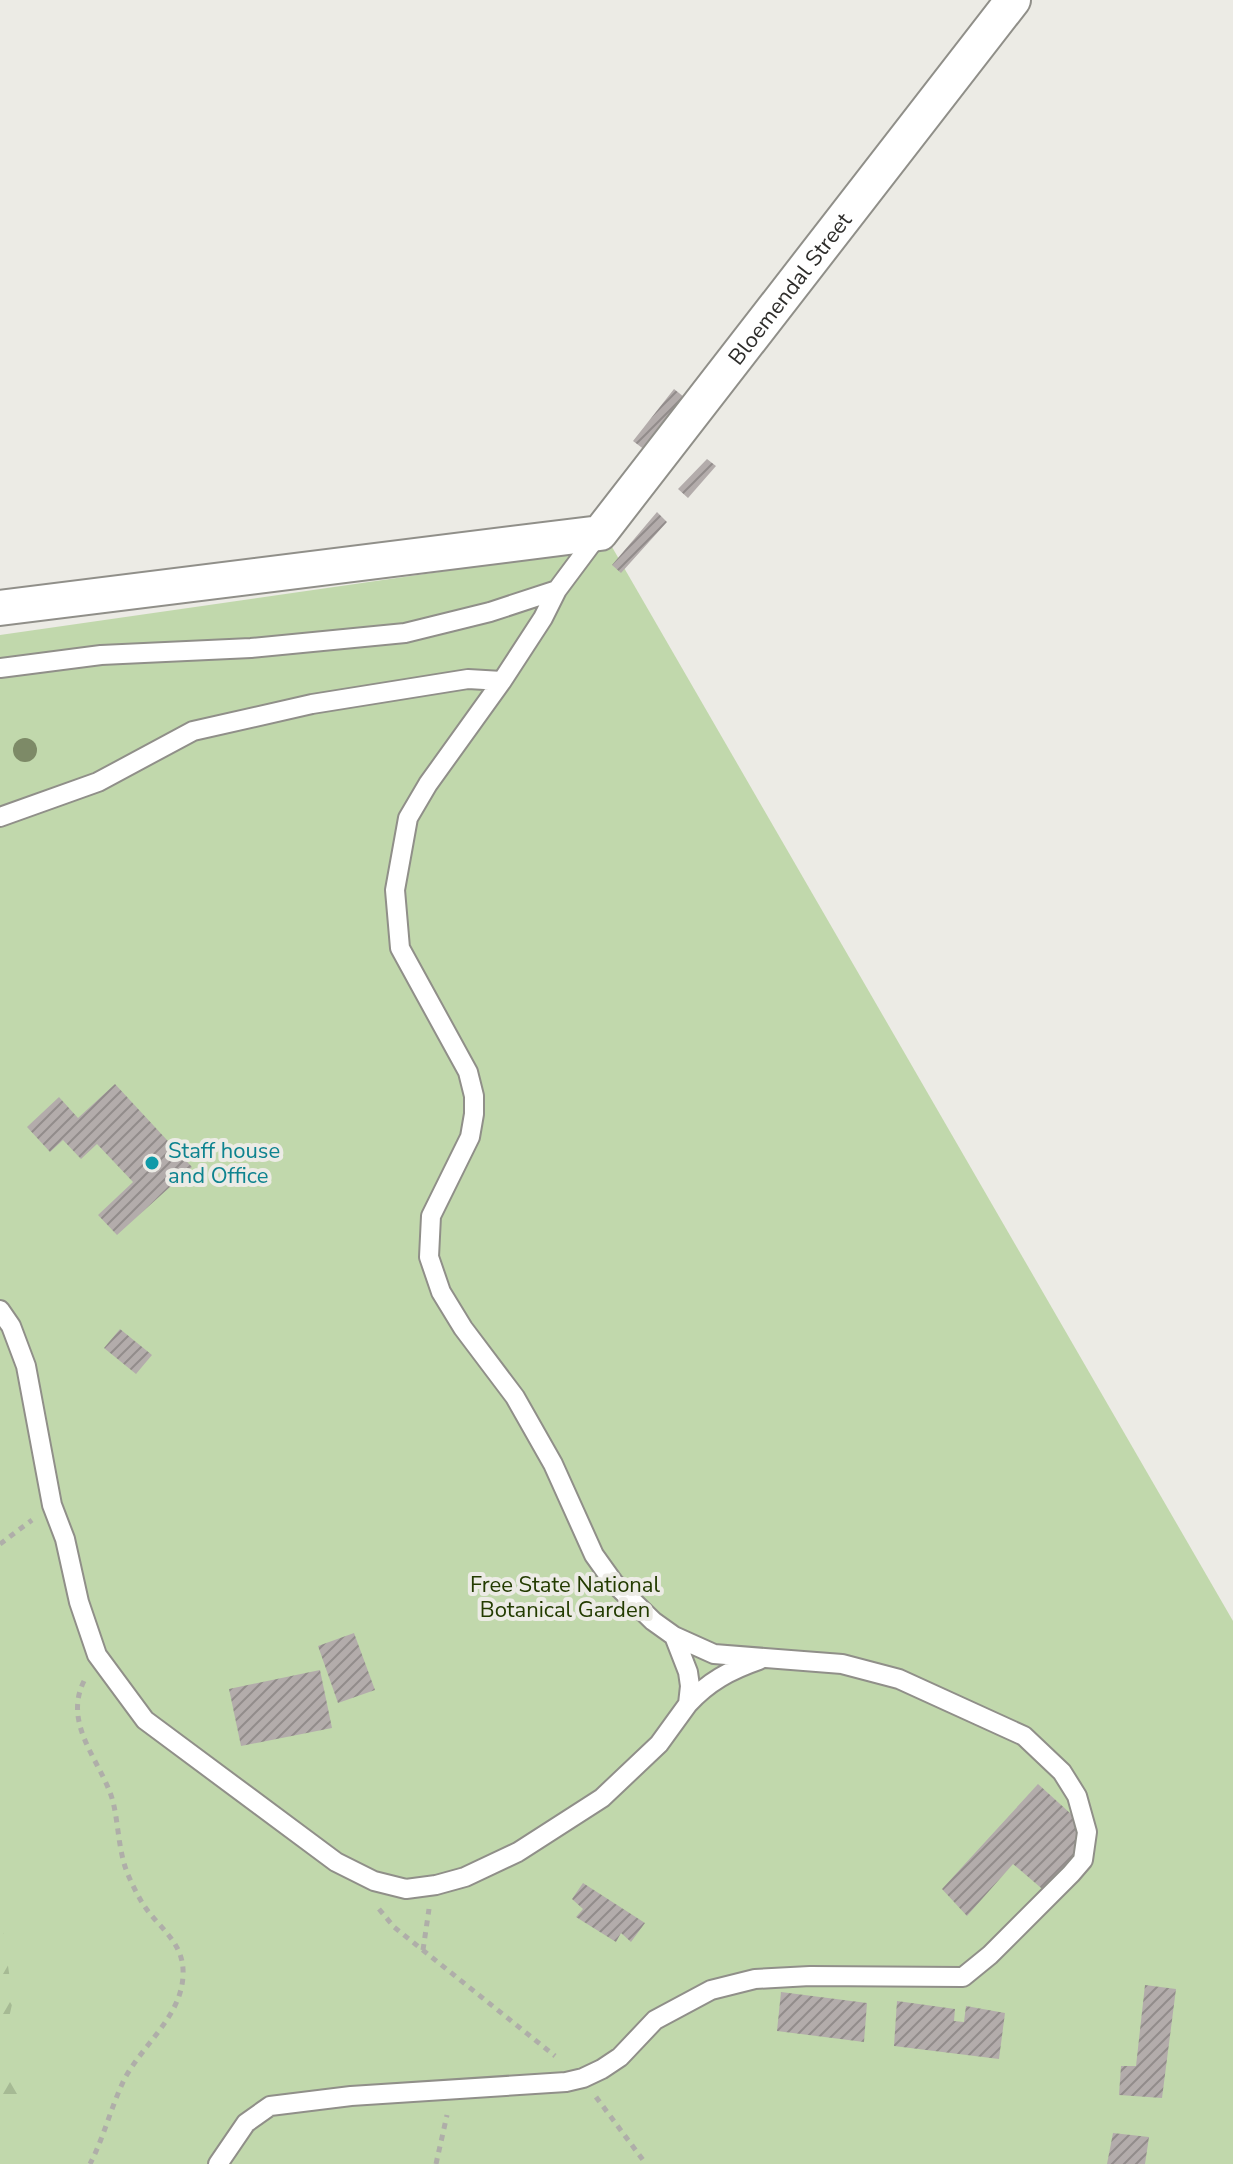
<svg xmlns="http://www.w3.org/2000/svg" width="1233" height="2164" font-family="'Nunito Sans',sans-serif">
<defs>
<pattern id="forest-firs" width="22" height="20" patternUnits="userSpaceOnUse" patternTransform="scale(2)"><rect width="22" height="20" fill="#c1d8ac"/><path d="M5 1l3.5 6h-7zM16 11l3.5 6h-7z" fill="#a6ba94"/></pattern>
<pattern id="building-hatch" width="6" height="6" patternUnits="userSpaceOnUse" patternTransform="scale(2)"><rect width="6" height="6" fill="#b3acab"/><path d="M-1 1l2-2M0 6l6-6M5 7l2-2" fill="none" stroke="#928c8b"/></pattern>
</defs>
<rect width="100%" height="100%" fill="#ecebe5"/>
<path fill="#c1d8ac" d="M612,547L1233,1621V2164H0V635Z"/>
<path fill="url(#forest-firs)" d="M0,1911L13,2000L1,2053L20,2097L0,2119Z"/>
<path fill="url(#building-hatch)" d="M674,389L684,397L645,450L633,441Z
M707,459L716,466L688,498L678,489Z
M657,512L667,522L621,573L612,565Z
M115,1084L192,1167L117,1235L98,1215L133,1182L97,1144L81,1159L63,1140L50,1152L27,1127L59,1097L78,1118Z
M120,1329L152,1355L136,1374L104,1348Z
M354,1633L375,1690L338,1703L318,1646Z
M320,1670L332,1728L241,1746L229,1689Z
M1038,1784L1092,1833L1054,1899L1013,1864L967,1916L942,1889Z
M583,1883L645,1923L631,1942L621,1933L616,1942L576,1917L583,1909L572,1899Z
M1145,1985L1176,1989L1162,2098L1119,2095L1121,2066H1136Z
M781,1992L867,2003L864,2042L777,2031Z
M897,2001L955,2009L954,2021L964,2022L966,2006L1005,2013L999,2059L894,2046Z
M1113,2133L1149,2137L1145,2164H1107Z"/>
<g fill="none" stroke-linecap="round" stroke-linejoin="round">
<defs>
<path id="service" d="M0,668L101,655L251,648L405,633L490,612L557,590L598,535
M0,817L98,782L193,731L312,704L468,679L502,681L543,618L557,590
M0,1310L11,1326L26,1366L52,1505L65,1539L79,1602L97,1655L145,1720L336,1862L374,1881L406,1889L436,1885L465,1877L518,1852L602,1798L659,1744L688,1704L690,1686L688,1672L674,1636
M688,1704C708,1682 730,1670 759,1660
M218,2164L246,2123L270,2106L351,2096L566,2082L583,2078L602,2069L620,2057L655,2020L711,1990L755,1979L810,1976L963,1977L990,1955L1071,1874L1083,1860L1087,1832L1077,1796L1062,1772L1024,1736L899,1679L842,1664L714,1654L674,1636L653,1621L614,1583L594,1555L553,1464L515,1397L463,1328L441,1292L429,1257L431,1216L470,1137L474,1114V1096L468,1072L400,948L395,890L408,818L428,784L502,681"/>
<g id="minor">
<path id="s1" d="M0,608L600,533L1013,0"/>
</g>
</defs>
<use href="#service" stroke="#908f89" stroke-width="22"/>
<use href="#minor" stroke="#908f89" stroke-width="38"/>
<path stroke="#afaea9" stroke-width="5" stroke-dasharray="6 6" stroke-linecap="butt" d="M0,1544L32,1520
M84,1681C61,1727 106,1766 114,1806C119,1830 119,1855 129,1877C133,1886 138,1896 143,1904C159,1929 185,1942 183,1976C181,2017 142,2045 124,2080C111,2107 104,2137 90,2164
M379,1909L394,1927L555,2056
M423,1950L429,1909
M596,2097L646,2164
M436,2164L447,2115"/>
<use href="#service" stroke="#fff" stroke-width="18"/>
<use href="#minor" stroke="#fff" stroke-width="34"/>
</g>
<circle fill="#7d8a67" cx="25" cy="750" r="12"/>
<circle fill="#0f9aa8" stroke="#ecebe5" stroke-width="3" cx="152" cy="1163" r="8"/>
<g text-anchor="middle" stroke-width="8" stroke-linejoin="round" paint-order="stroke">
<g font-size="22" fill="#2e2d2b" stroke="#ecebe5">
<text dy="8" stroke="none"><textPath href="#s1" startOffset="914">Bloemendal Street</textPath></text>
</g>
<g font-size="22" fill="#0d838f" stroke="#ecebe5" text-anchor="start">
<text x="168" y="1158">Staff house<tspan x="168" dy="25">and Office</tspan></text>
</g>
<g font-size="22" fill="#233b00" stroke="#ecebe5">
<text x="565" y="1592">Free State National<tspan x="565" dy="25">Botanical Garden</tspan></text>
</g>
</g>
</svg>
